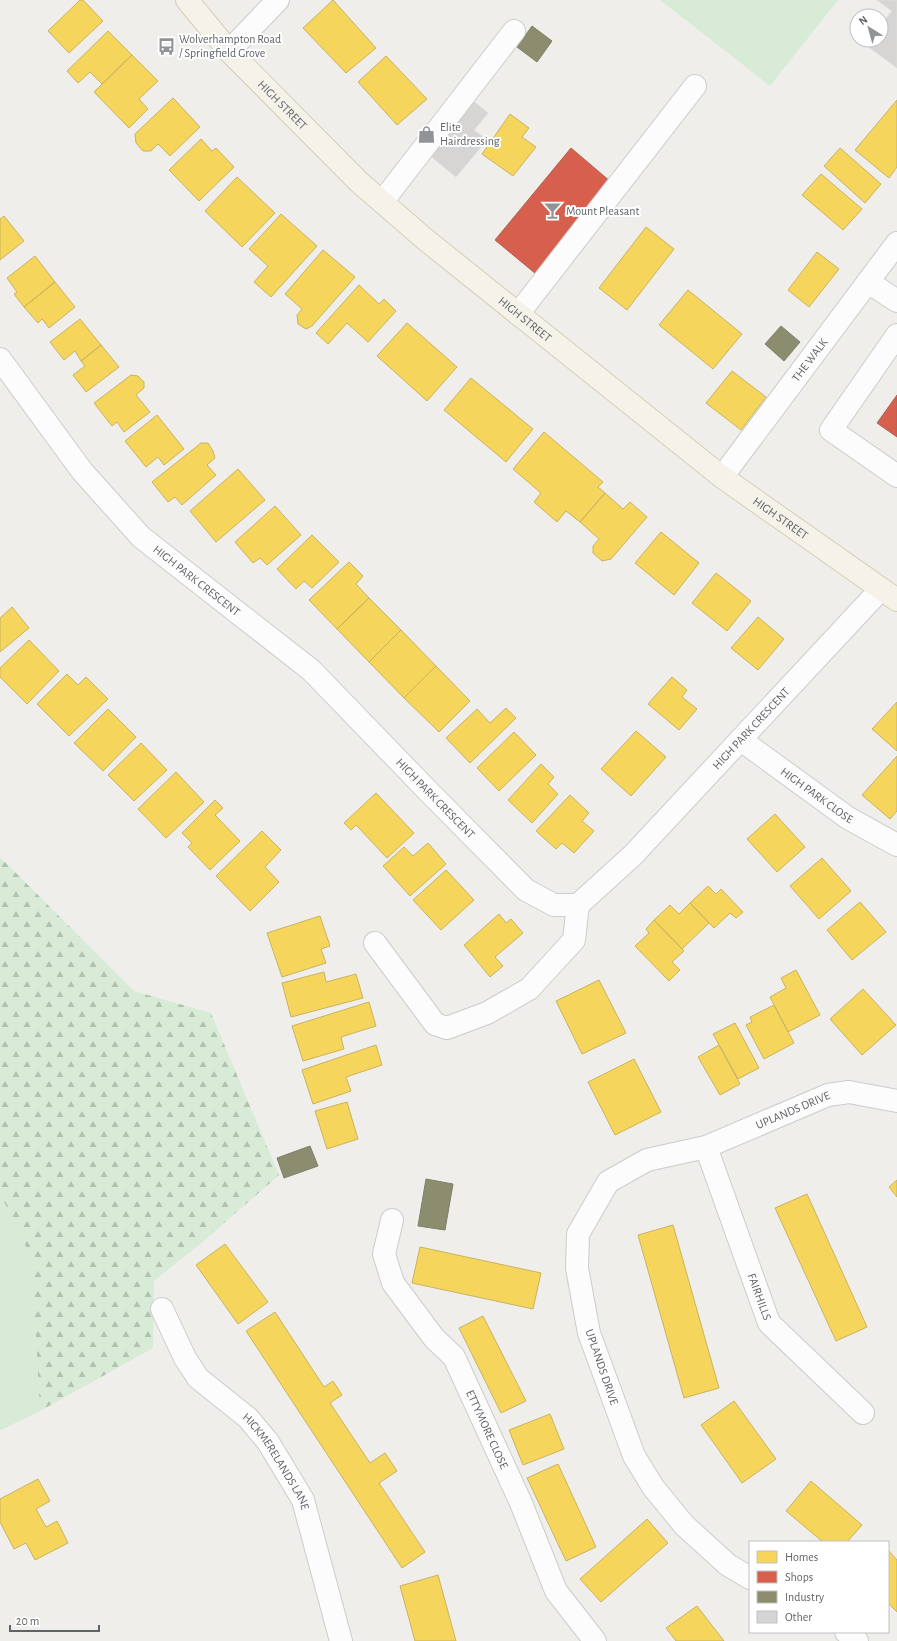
<svg xmlns="http://www.w3.org/2000/svg" width="897" height="1641" font-family="'Alegreya Sans',sans-serif">
<defs>
<pattern id="forest-firs" width="22" height="20" patternUnits="userSpaceOnUse"><rect width="22" height="20" fill="#d8ebd6"/><path d="M5 1l3.5 6h-7zM16 11l3.5 6h-7z" fill="#b2c2b1"/></pattern>
</defs>
<rect width="100%" height="100%" fill="#efeeea"/>
<path fill="url(#forest-firs)" d="M0,857L134,991L211,1013L279,1175L199,1245L154,1281L153,1348L40,1411L0,1430Z"/>
<path fill="#d8ebd6" d="M660,0H838L770,86Z
M0,1193L32,1259L40,1411L0,1430Z"/>
<path fill="#f6d55c" stroke="#c9b360" d="M80,0H83L103,21L69,53L48,31Z
M333,0L376,48L346,73L303,28Z
M108,31L132,55L102,84L90,72L78,83L67,71Z
M132,55L158,81L139,99L148,109L129,128L94,92Z
M386,56L427,99L397,125L358,82Z
M173,98L200,127L170,156L158,144L151,151H143L136,143L135,134Z
M897,100V167L889,178L855,150Z
M510,114L529,128L522,137L536,147L513,176L482,154Z
M201,139L212,151L216,148L234,167L199,201L169,170Z
M840,148L881,184L865,203L824,166Z
M821,174L862,209L843,230L802,195Z
M237,177L275,213L242,247L205,211Z
M281,214L317,246L271,297L254,282L268,266L249,249Z
M4,216L24,241L0,260V219Z
M646,227L674,249L627,310L599,288Z
M323,250L355,277L312,326L306,329L298,324L297,315L302,309L285,294Z
M817,252L839,269L809,307L788,290Z
M35,256L55,282L24,307L14,294L17,292L7,278Z
M55,282L75,307L49,328L42,319L38,323L24,307Z
M359,285L379,304L384,299L396,311L368,342L347,323L328,344L316,333Z
M688,290L742,334L713,369L659,325Z
M80,319L101,345L81,361L75,351L64,360L50,342Z
M407,323L457,367L427,401L377,356Z
M101,345L119,367L86,392L73,375L85,366L81,361Z
M732,371L766,397L741,430L706,403Z
M131,375L138,376L144,382V388L136,395L150,412L124,432L117,422L112,426L94,403Z
M471,378L533,429L506,462L444,410Z
M157,415L184,449L164,465L158,457L146,467L125,441Z
M544,432L603,482L598,487L605,493L580,522L566,511L557,522L534,502L541,493L513,469Z
M201,443H208L213,451L215,458L207,465L216,475L182,505L175,497L168,502L152,482Z
M238,469L265,500L216,542L190,511Z
M605,493L623,509L630,502L647,517L611,559L602,561L593,553V546L599,539L580,522Z
M275,506L301,535L267,565L260,558L253,563L235,542Z
M661,532L699,563L674,595L635,563Z
M312,535L339,562L312,588L304,581L296,589L277,569Z
M349,562L363,576L356,584L369,598L337,629L309,600Z
M716,573L751,601L727,631L692,603Z
M369,598L401,630L369,662L337,629Z
M12,607L29,628L0,652V618Z
M758,617L784,639L758,670L731,648Z
M401,630L436,666L404,698L369,662Z
M29,640L59,671L27,704L0,677V668Z
M436,666L470,701L439,732L404,698Z
M67,674L78,685L86,677L108,699L69,736L37,704Z
M672,677L687,690L682,697L697,709L679,730L648,704Z
M897,702V751L872,729Z
M506,708L516,718L470,763L446,738L477,709L490,723Z
M108,709L136,737L103,771L74,743Z
M636,731L666,757L631,796L601,769Z
M514,732L536,755L499,791L477,768Z
M141,743L167,770L134,801L108,775Z
M897,756V811L890,819L862,795Z
M541,764L554,777L548,784L558,794L532,823L508,800Z
M176,772L204,802L166,838L138,809Z
M376,793L414,833L387,858L356,825L351,830L344,823Z
M570,795L589,813L582,821L594,831L574,853L562,843L556,849L536,831Z
M215,800L223,808L215,815L240,841L210,870L188,847L192,843L182,833Z
M775,814L805,847L777,872L747,839Z
M262,831L281,850L265,867L279,882L250,911L216,876Z
M428,843L446,864L410,896L383,866L404,847L413,856Z
M822,858L851,891L819,919L790,886Z
M446,870L474,900L441,930L413,900Z
M708,886L716,894L721,889L743,912L736,918L730,913L714,928L690,903Z
M860,902L886,932L852,960L827,930Z
M690,903L709,923L682,949L654,920L670,905L679,914Z
M499,914L506,923L511,919L523,933L495,957L503,966L490,977L464,945Z
M320,916L330,946L321,949L326,963L282,977L267,933Z
M654,920L684,951L672,962L680,970L669,981L635,946L649,933L646,929Z
M796,970L820,1015L788,1032L770,997L786,988L781,978Z
M324,972L326,982L356,974L363,998L291,1017L282,983Z
M599,980L626,1033L582,1054L556,1001Z
M863,989L896,1025L862,1055L830,1019Z
M369,1002L376,1026L341,1037L344,1049L303,1061L292,1026Z
M774,1005L794,1043L764,1059L746,1025L752,1022L750,1017Z
M735,1023L759,1068L738,1079L713,1034Z
M376,1045L382,1065L346,1077L351,1091L313,1104L302,1070Z
M719,1045L740,1084L720,1095L698,1057Z
M634,1059L661,1112L615,1135L588,1082Z
M347,1102L358,1139L327,1149L315,1111Z
M897,1180V1197L889,1187Z
M807,1194L867,1327L836,1341L775,1208Z
M673,1225L719,1388L684,1398L638,1235Z
M225,1244L268,1302L238,1324L196,1265Z
M420,1247L541,1273L533,1309L412,1283Z
M275,1312L324,1387L333,1381L342,1395L330,1403L370,1463L385,1453L397,1471L379,1483L425,1552L402,1568L246,1331Z
M483,1316L526,1401L501,1413L459,1328Z
M734,1401L776,1459L742,1483L701,1425Z
M550,1414L564,1449L523,1465L509,1430Z
M558,1464L596,1547L566,1561L527,1478Z
M38,1479L50,1501L36,1509L46,1527L57,1521L68,1543L35,1560L26,1543L14,1549L0,1522V1499Z
M811,1481L862,1525L847,1542H823L786,1511Z
M647,1519L668,1543L601,1602L580,1579Z
M888,1550L897,1560V1612L888,1603Z
M438,1575L456,1641H415L400,1586Z
M697,1606L724,1641H676L666,1628Z"/>
<path fill="#d6604d" stroke="#b26155" d="M571,148L611,182L536,274L495,240Z
M897,395V437L877,423Z"/>
<path fill="#8c8c6e" stroke="#7e806c" d="M532,26L552,41L537,62L517,47Z
M781,326L800,342L784,361L765,344Z
M310,1146L318,1166L284,1178L277,1158Z
M426,1179L453,1184L445,1230L418,1226Z"/>
<path fill="#d6d5d3" stroke="#deddd9" d="M877,0H897V68L866,45L869,40H881V25L892,11Z
M471,99L488,113L474,130L487,140L456,177L427,153Z"/>
<g fill="none" stroke-linecap="round" stroke-linejoin="round">
<defs>
<g id="minor">
<path d="M229,51L278,0"/>
<path d="M382,202L514,31"/>
<path d="M868,282L897,301"/>
<path d="M518,314L695,86"/>
<path d="M897,335L831,430L897,476"/>
<path id="s1" d="M0,359L82,471L141,537L311,670L429,792L526,890L554,905H578L633,855L881,589"/>
<path id="s2" d="M722,477L897,243"/>
<path id="s3" d="M741,740L848,818L897,845"/>
<path d="M375,943L435,1024L447,1028L487,1013L529,989L574,940L578,905"/>
<path id="s4" d="M706,1147L769,1323L863,1413"/>
<path id="s5" d="M392,1220L384,1254L393,1283L434,1338L454,1357L521,1503L556,1591L595,1641"/>
<path id="s6" d="M162,1309L185,1358L198,1378L248,1418L268,1442L303,1500L341,1641"/>
<path id="s7" d="M750,1578L728,1565L684,1525L653,1487L634,1456L589,1333L577,1268L578,1234L608,1182L647,1160L706,1147L828,1095L849,1092L897,1101"/>
<path d="M846,1632L857,1641"/>
</g>
<g id="major">
<path id="s8" d="M187,0L229,51L359,182L426,240L722,477L897,600"/>
</g>
</defs>
<use href="#minor" stroke="#cbcccc" stroke-width="24"/>
<use href="#major" stroke="#d7ceb8" stroke-width="24"/>
<use href="#minor" stroke="#fdfcfc" stroke-width="22"/>
<use href="#major" stroke="#f4f2e9" stroke-width="22"/>
</g>
<defs>
<symbol id="bus-bare" viewBox="-9 -9 18 18"><path d="M-5-6H5V4H4V6H2V4H-2V6H-4V4H-5ZM-3.5-4V0h7V-4ZM-3.5 1.2v1.5H-2V1.2ZM2 1.2v1.5H3.5V1.2Z" fill="#919496" stroke="#fff" stroke-width="2.5" paint-order="stroke"/></symbol>
<symbol id="shop-bare" viewBox="-9 -9 18 18"><path d="M-5-2.5h2.3a2.7 3.5 0 0 1 5.4 0H5L5.5 6h-11ZM-1.5-2.5h3a1.5 2.3 0 0 0-3 0Z" fill="#919496" stroke="#fff" stroke-width="2.5" paint-order="stroke"/></symbol>
<symbol id="bar-bare" viewBox="-9 -9 18 18"><path d="M-6-5H6L.8 .8V4.5H3.5V6h-7V4.5H-.8V.8Z" fill="#919496" stroke="#fff" stroke-width="2.5" paint-order="stroke"/></symbol>
</defs>
<g fill-rule="evenodd">
<use href="#bus-bare" x="154" y="34" width="25" height="25"/>
<use href="#shop-bare" x="414" y="122" width="25" height="25"/>
<use href="#bar-bare" x="540" y="198" width="25" height="25"/>
</g>
<g text-anchor="middle" stroke-width="4" stroke-linejoin="round" paint-order="stroke">
<g font-size="12" fill="#5f6368" stroke="#fff" text-anchor="start">
<text x="179" y="43">Wolverhampton Road<tspan x="179" dy="14">/ Springfield Grove</tspan></text>
<text x="440" y="131">Elite<tspan x="440" dy="14">Hairdressing</tspan></text>
<text x="566" y="215">Mount Pleasant</text>
</g>
<g font-size="12" fill="#5f6368" stroke="#fff">
<text dy="4" stroke="none"><textPath href="#s8" startOffset="142">HIGH STREET</textPath></text>
<text dy="4" stroke="none"><textPath href="#s8" startOffset="466">HIGH STREET</textPath></text>
<text dy="4" stroke="none"><textPath href="#s2" startOffset="146">THE WALK</textPath></text>
<text dy="4" stroke="none"><textPath href="#s8" startOffset="790">HIGH STREET</textPath></text>
<text dy="4" stroke="none"><textPath href="#s1" startOffset="298">HIGH PARK CRESCENT</textPath></text>
<text dy="4" stroke="none"><textPath href="#s1" startOffset="1054">HIGH PARK CRESCENT</textPath></text>
<text dy="4" stroke="none"><textPath href="#s3" startOffset="94">HIGH PARK CLOSE</textPath></text>
<text dy="4" stroke="none"><textPath href="#s1" startOffset="622">HIGH PARK CRESCENT</textPath></text>
<text dy="4" stroke="none"><textPath href="#s7" startOffset="661">UPLANDS DRIVE</textPath></text>
<text dy="4" stroke="none"><textPath href="#s4" startOffset="159">FAIRHILLS</textPath></text>
<text transform="translate(602 1367) rotate(71)" y="4">UPLANDS DRIVE</text>
<text dy="4" stroke="none"><textPath href="#s5" startOffset="241">ETTYMORE CLOSE</textPath></text>
<text dy="4" stroke="none"><textPath href="#s6" startOffset="194">HICKMERELANDS LANE</textPath></text>
</g>
</g>
<rect x="749" y="1541" width="140" height="92" fill="#ffffff" stroke="#bfc1c3"/>
<rect x="757" y="1551" width="20" height="12" fill="#f6d55c" stroke="#bfc1c3"/>
<text x="785" y="1561" font-size="12" fill="#5f6368">Homes</text>
<rect x="757" y="1571" width="20" height="12" fill="#d6604d" stroke="#bfc1c3"/>
<text x="785" y="1581" font-size="12" fill="#5f6368">Shops</text>
<rect x="757" y="1591" width="20" height="12" fill="#8c8c6e" stroke="#bfc1c3"/>
<text x="785" y="1601" font-size="12" fill="#5f6368">Industry</text>
<rect x="757" y="1611" width="20" height="12" fill="#d6d5d3" stroke="#bfc1c3"/>
<text x="785" y="1621" font-size="12" fill="#5f6368">Other</text>
<g transform="translate(869 28) rotate(323)"><circle r="19" fill="#ffffff" stroke="#bfc1c3"/>
<path d="M0-3L7 15L0 10L-7 15Z" fill="#919496"/>
<text y="-6" font-size="11" font-weight="bold" text-anchor="middle" fill="#5f6368">N</text>
</g>
<path d="M10 1625v6h89v-6" fill="none" stroke="#5f6368" stroke-width="2"/>
<text x="16" y="1625" font-size="12" fill="#5f6368" stroke="#ffffff" stroke-width="3" paint-order="stroke">20 m</text>
</svg>
